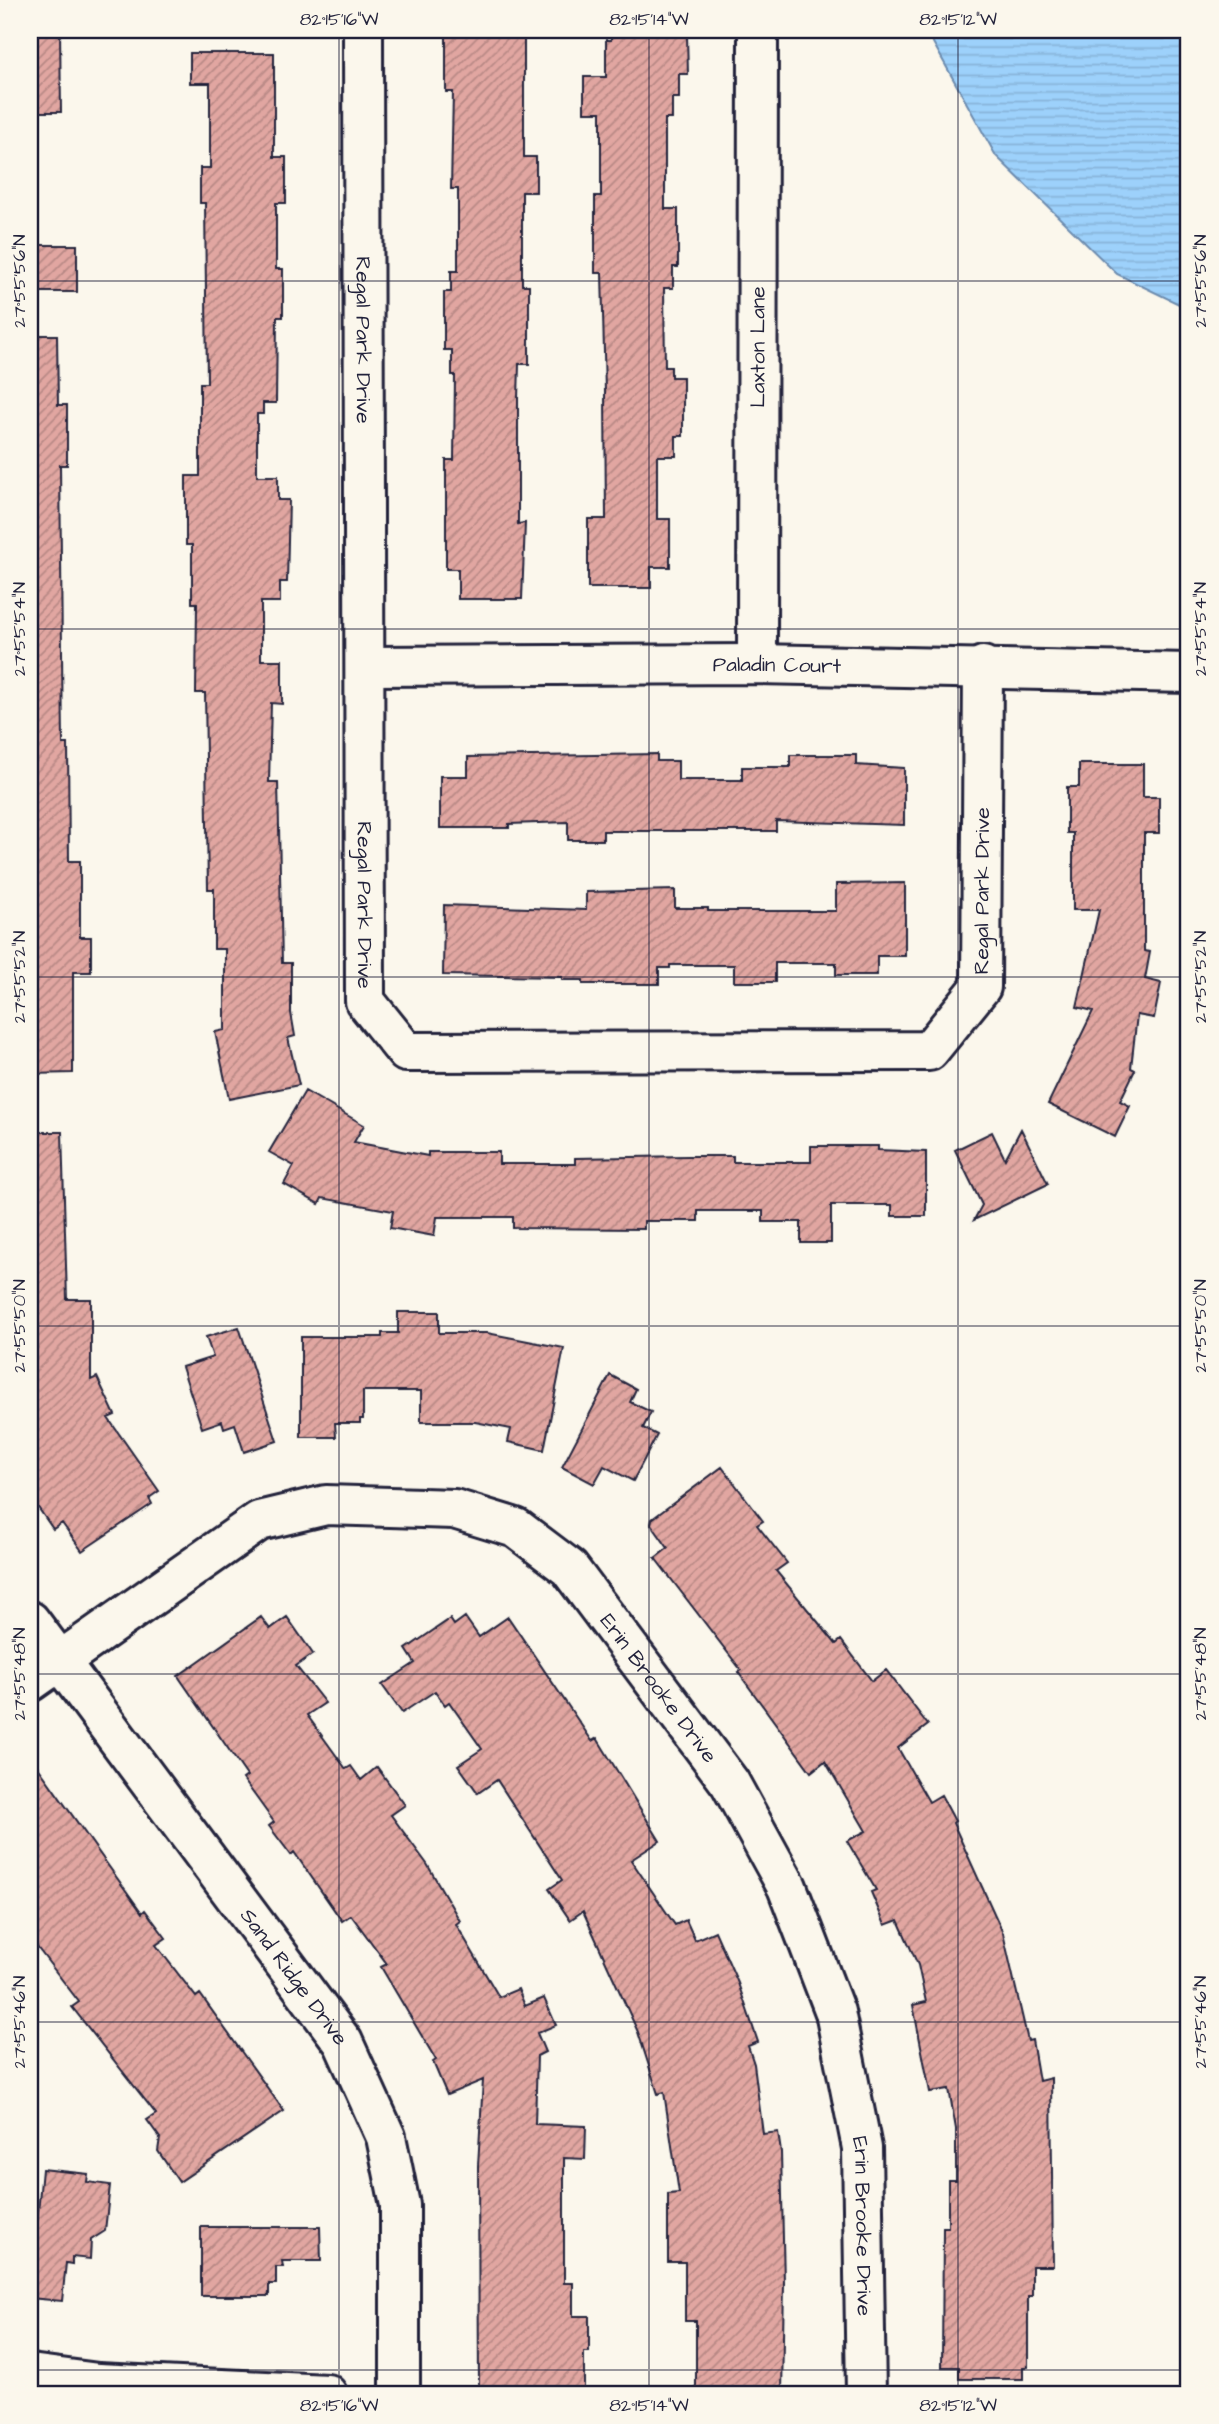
<svg xmlns="http://www.w3.org/2000/svg" width="1219" height="2424" font-family="'Architects Daughter',sans-serif">
<defs>
<pattern id="water-rules" width="6" height="5" patternUnits="userSpaceOnUse" patternTransform="scale(1.75)"><rect width="6" height="5" fill="#9dd1fb"/><path d="M0 2.5h6" fill="none" stroke="#87b3d8"/></pattern>
<pattern id="building-hatch" width="6" height="6" patternUnits="userSpaceOnUse" patternTransform="scale(1.75)"><rect width="6" height="6" fill="#e1a6a1"/><path d="M-1 1l2-2M0 6l6-6M5 7l2-2" fill="none" stroke="#b68784"/></pattern>
</defs>
<rect width="100%" height="100%" fill="#fbf7ec"/>
<filter id="ink" filterUnits="userSpaceOnUse"><feTurbulence type="fractalNoise" baseFrequency=".0143" numOctaves="2"/><feDisplacementMap in="SourceGraphic" scale="14" xChannelSelector="R" yChannelSelector="G"/><feConvolveMatrix kernelMatrix="1 2 1 2 8 2 1 2 1" color-interpolation-filters="sRGB"/></filter>
<g filter="url(#ink)">
<path fill="url(#water-rules)" stroke="#6c8bae" stroke-width="2" d="M926,30H1189V309L1117,274L996,156Z"/>
<path fill="url(#building-hatch)" stroke="#22223b" stroke-width="2" d="M30,30H60L61,112H30Z
M453,30L524,32V157H536V192H522V285H529V364H519L518,399V524L525,523L522,599H458V569H446V460H454L455,375H452V350H444V292H451V271H458V189H451L453,92H446V32Z
M611,30H675V36H687L688,74H679V98H672V119H665V209H678V267H673V288H664L665,367H671V377H683V436H676V456H657V519H670V567H651V588H588V519H606L605,392L602,273H595V196H601V112H584V77H606V40H611Z
M190,53H274V157H286V203H276V269H283V317H277L276,403H263V414H257V476H278V500H289L287,582H280V602H261V660H282V704L271,703L269,782H278L282,963H291V1013L295,1036L288,1038L299,1085L229,1099L215,1032L225,1030V949H214V889H208L205,693H196L197,603H192V545H186V476H200V383H207L205,203H200V168H210V83H190Z
M30,245H77V292H30Z
M30,335H57L58,405H67V465H60L63,744H68L69,861H80V937H91V972H73V1073L30,1074Z
M657,754V761H678V780H742V767H790V755H856V765L904,768V825L776,821V831H603V840H568V822L509,824V828H440V776H468V757Z
M1079,764H1143V797H1159V833H1144V951L1150,952L1145,979L1161,983L1154,1018L1137,1015L1131,1068L1135,1070L1120,1101L1130,1106L1115,1137L1048,1104L1093,1011L1077,1007L1099,910H1073V833H1067V787H1079Z
M905,883V956H877V975H836V963H775V982H734V965H670V968H659V984H583V980H562V977L443,975L444,905L586,910V892L675,890V908H708V911H836V884Z
M305,1091L364,1125L354,1142L428,1156V1152H499V1164H575V1158L688,1156H733V1162H811V1146H878V1150L926,1152V1216H892V1205H831V1243H801V1222H763V1211H698V1221H644V1229L513,1228V1217H437L434,1236L390,1228L393,1211L322,1198L319,1204L284,1184L294,1166L269,1152Z
M1021,1129L1048,1184L974,1220L982,1205L955,1150L992,1132L1005,1159Z
M30,1132H62L67,1299H91V1380L97,1377L115,1415L108,1418L159,1491L149,1498L152,1504L82,1551L62,1523L53,1529L30,1496Z
M398,1312H439V1333H487L564,1348L544,1450L508,1442L511,1429L475,1422H421V1391H363V1419H360V1423H335L336,1437H301V1337H382V1333H398Z
M239,1327L277,1441L244,1452L235,1424L224,1428L222,1421L202,1428L182,1367L213,1357L206,1337Z
M610,1375L636,1389L630,1402L651,1412L643,1428L657,1435L633,1481L604,1466L594,1484L562,1467Z
M722,1467L763,1521L757,1525L787,1563L776,1571L836,1644L841,1640L872,1681L886,1670L928,1725L898,1748L929,1802L941,1795L955,1821L953,1823L1003,1933L1028,2041L1032,2040L1039,2081L1051,2078L1053,2266H1032V2296H1028V2367H1023V2379H959V2367H942L943,2227H948V2180H956V2129L949,2089L930,2092L913,2005L926,2002L918,1965L898,1920L885,1925L871,1892L876,1890L847,1841L866,1831L825,1761L811,1772L738,1672L741,1670L655,1558L668,1548L651,1524L652,1519Z
M261,1617L270,1629L287,1617L313,1654L296,1666L325,1703L307,1715L346,1769L351,1766L361,1780L377,1767L405,1805L391,1815L427,1864L460,1921L456,1924L499,1997L518,1989L525,2006L544,1998L556,2025L537,2033L545,2052L537,2056L535,2124L586,2126L585,2159L564,2158V2283H573V2316H589V2352H584V2394H479L478,2166L483,2080L447,2095L433,2062L436,2060L381,1967L387,1964L351,1915L342,1921L294,1852L291,1855L269,1826L274,1822L243,1779L247,1776L178,1676Z
M465,1617L479,1637L508,1617L592,1741L597,1738L660,1841L631,1860L675,1925L686,1920L695,1940L715,1931L738,1983L758,2042L748,2046L754,2064L763,2134L778,2132L781,2152L784,2283L782,2394H696V2321H685V2262H668V2194L679,2193L664,2092L658,2094L638,2032L583,1911L570,1920L549,1889L562,1880L497,1780L478,1793L458,1765L482,1749L449,1702L445,1705L435,1691L402,1713L382,1685L415,1663L406,1649L450,1619L454,1625Z
M30,1756L142,1913L145,1910L166,1938L156,1945L196,1997L200,1994L284,2111L179,2182L158,2151L160,2138L147,2120L156,2114L72,2007L79,2002L30,1938Z
M42,2169L88,2174L87,2182L110,2185L105,2231L91,2240L90,2259L72,2257V2264L66,2263L62,2301L30,2298Z
M201,2227H320L321,2261H282L283,2267H276V2284H269V2296H201Z"/>
<g fill="none" stroke-linecap="round" stroke-linejoin="round">
<defs>
<g id="minor">
<path id="s1" d="M363,30L365,1001L406,1052L929,1051L981,987L983,666"/>
<path id="s2" d="M757,664L758,30"/>
<path id="s3" d="M366,666L757,664L1189,673"/>
<path id="s4" d="M30,1621L343,2042L386,2137L400,2205V2394"/>
<path id="s5" d="M30,1682L259,1521L326,1505L454,1509L516,1528L569,1568L730,1783L787,1887L835,2012L862,2148L866,2394"/>
<path d="M30,2374L98,2383L327,2394"/>
</g>
</defs>
<use href="#minor" stroke="#22223b" stroke-width="44"/>
<use href="#minor" stroke="#fbf7ec" stroke-width="38"/>
</g>
</g>
<path fill="none" stroke="#22223b" stroke-width="2" stroke-opacity="0.45" d="M30,30V2394M339,30V2394M649,30V2394M958,30V2394M30,281H1189M30,629H1189M30,977H1189M30,1326H1189M30,1674H1189M30,2022H1189M30,2370H1189"/>
<g text-anchor="middle" stroke-width="5" stroke-linejoin="round" paint-order="stroke">
<g font-size="21" fill="#22223b" stroke="#fbf7ec">
<text dy="7" stroke="none"><textPath href="#s1" startOffset="310">Regal Park Drive</textPath></text>
<text dy="7" stroke="none"><textPath href="#s2" startOffset="317">Laxton Lane</textPath></text>
<text dy="7" stroke="none"><textPath href="#s3" startOffset="411">Paladin Court</textPath></text>
<text dy="7" stroke="none"><textPath href="#s1" startOffset="1738">Regal Park Drive</textPath></text>
<text dy="7" stroke="none"><textPath href="#s1" startOffset="875">Regal Park Drive</textPath></text>
<text dy="7" stroke="none"><textPath href="#s5" startOffset="758">Erin Brooke Drive</textPath></text>
<text dy="7" stroke="none"><textPath href="#s4" startOffset="443">Sand Ridge Drive</textPath></text>
<text dy="7" stroke="none"><textPath href="#s5" startOffset="1346">Erin Brooke Drive</textPath></text>
</g>
</g>
<rect width="1219" height="2424" fill="none" stroke="#fbf7ec" stroke-width="77"/>
<rect x="38" y="38" width="1142" height="2348" fill="none" stroke="#22223b" stroke-width="2.5"/>
<g font-size="18" text-anchor="middle" fill="#22223b">
<text x="339" y="25">82°15'16"W</text>
<text x="649" y="25">82°15'14"W</text>
<text x="958" y="25">82°15'12"W</text>
<text transform="translate(19 281) rotate(-90)" y="6">27°55'56"N</text>
<text transform="translate(1200 281) rotate(-90)" y="6">27°55'56"N</text>
<text transform="translate(19 629) rotate(-90)" y="6">27°55'54"N</text>
<text transform="translate(1200 629) rotate(-90)" y="6">27°55'54"N</text>
<text transform="translate(19 977) rotate(-90)" y="6">27°55'52"N</text>
<text transform="translate(1200 977) rotate(-90)" y="6">27°55'52"N</text>
<text transform="translate(19 1326) rotate(-90)" y="6">27°55'50"N</text>
<text transform="translate(1200 1326) rotate(-90)" y="6">27°55'50"N</text>
<text transform="translate(19 1674) rotate(-90)" y="6">27°55'48"N</text>
<text transform="translate(1200 1674) rotate(-90)" y="6">27°55'48"N</text>
<text transform="translate(19 2022) rotate(-90)" y="6">27°55'46"N</text>
<text transform="translate(1200 2022) rotate(-90)" y="6">27°55'46"N</text>
<text x="339" y="2411">82°15'16"W</text>
<text x="649" y="2411">82°15'14"W</text>
<text x="958" y="2411">82°15'12"W</text>
</g>
</svg>
